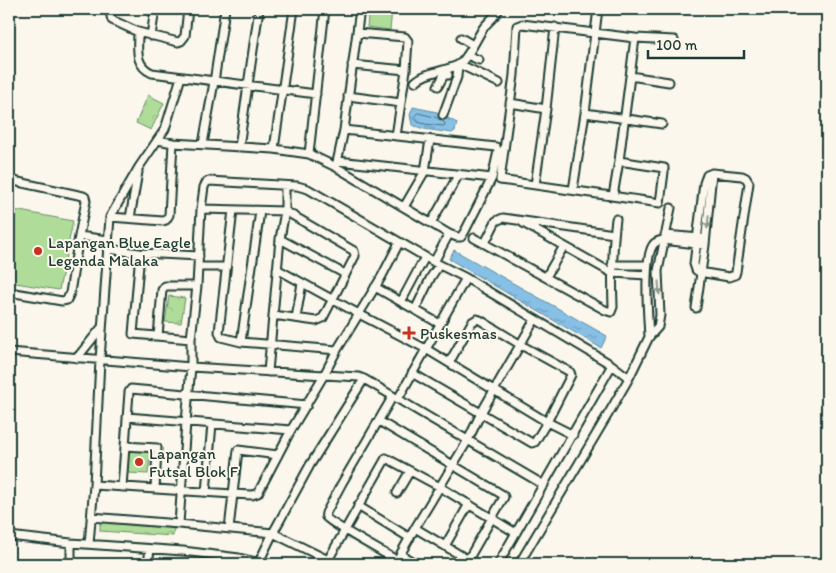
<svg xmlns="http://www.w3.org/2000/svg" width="836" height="573" font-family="Itim,sans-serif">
<defs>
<pattern id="park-crowns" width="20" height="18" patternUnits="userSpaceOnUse" patternTransform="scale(1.25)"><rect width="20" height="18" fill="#b0dc9a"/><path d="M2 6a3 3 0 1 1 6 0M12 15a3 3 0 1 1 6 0" fill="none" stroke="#97be85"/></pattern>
<pattern id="water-ripples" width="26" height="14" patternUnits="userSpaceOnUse" patternTransform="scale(1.25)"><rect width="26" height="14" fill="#87c0e6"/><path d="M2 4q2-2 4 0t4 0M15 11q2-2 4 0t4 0" fill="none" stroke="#6e9dbb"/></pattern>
</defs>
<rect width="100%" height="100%" fill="#fbf7ec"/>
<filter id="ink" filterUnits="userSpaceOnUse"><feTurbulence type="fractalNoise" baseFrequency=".02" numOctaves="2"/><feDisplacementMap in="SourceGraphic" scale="10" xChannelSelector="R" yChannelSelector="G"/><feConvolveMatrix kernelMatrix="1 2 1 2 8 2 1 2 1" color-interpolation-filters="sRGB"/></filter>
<g filter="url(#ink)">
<path fill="url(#park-crowns)" stroke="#688c67" d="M148,95L164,103L151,130L136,123Z
M169,296L185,298L181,323L165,322Z
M100,522L174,527L173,536L100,531Z"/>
<path fill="#b0dc9a" stroke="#688c67" d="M369,9L392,10L390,30L367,27Z
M9,209L73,221L59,290L9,282Z
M129,449L151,450L148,474L127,473Z"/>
<path fill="url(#water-ripples)" stroke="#5d8c9f" d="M413,107L437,112L457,123L455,131L452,133L424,129L412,125L410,115Z
M454,250L607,336L601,348L449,259Z"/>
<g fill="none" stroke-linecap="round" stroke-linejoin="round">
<path stroke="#49717b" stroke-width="1" d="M418,113L435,117L444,122L445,125L443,126L425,124L418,122L415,116Z"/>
<defs>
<path id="street" d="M109,9L112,20L138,32L178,42L181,41L185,36L188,9
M138,32C138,49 134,65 152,73L316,94
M357,33L405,37L408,41L406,70L396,136
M151,36L155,9
M461,38L473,45
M467,55L479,60
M459,64L499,83
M352,65L406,70
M630,76L669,82
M415,82C426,71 444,72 458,65C468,59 477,37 484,27C489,21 496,16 499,9
M438,86L444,75H448
M348,96L401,103
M510,103L546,109
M585,113L662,124
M443,115L457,77L458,65
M158,140L173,143L274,149L309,154L336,167L449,234L457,237H461L465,231L492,178L498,151L496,147L344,130
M203,144L214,82L225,9
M239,147L259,9
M274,149L294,9
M309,154L325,9
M338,161L492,178
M619,161L664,168V172L660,203L500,180L514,75L517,26L522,24L635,38L674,40
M336,167L344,130L360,9
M712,173L742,176L746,178L749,183L736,272L735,275L729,277L699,272L696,270L694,264L704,183L707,175Z
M9,180L83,196L85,197L86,201L79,236L70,293L67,300L62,301L9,292
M535,185L546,109L555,27
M573,190L585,113L598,9
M613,196L619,161L635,38
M404,207L425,171L430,140
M201,209L285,211L354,251L355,256L323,318L316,321L273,315
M233,210L219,332L221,337L241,342L337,350
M110,217L163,221L166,220L169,215L173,143
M130,218L138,172
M431,223L459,174
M523,223L612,273L647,275
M665,235L700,238
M79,236L108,240
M474,238L605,310L611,312L613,307C612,278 612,249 616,219
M280,239L345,274
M485,243L496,221L503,218L614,234
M107,249L140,253L199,256
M140,253L133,334L191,339
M434,262L449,234
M612,265H647
M198,267H226
M277,269L359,314L426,349L547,422L573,435
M546,277L564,246
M375,287L440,324
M401,302L425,257
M696,308L705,245L712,173
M415,310L431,277L439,265
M296,318L302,283
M158,336L162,290L165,286H197
M649,337C648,317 643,260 653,245C656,241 659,241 663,240L705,245
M241,342L260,211
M9,352L191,367L359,377L364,379L544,485
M77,358L102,327
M268,372L280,239L285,211V186
M412,373L532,443L535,442L547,422L571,375L570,372L521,345L480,320L477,319L472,322L449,363
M393,396L342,483L326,513C326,514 325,516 326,517C328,522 388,555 398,561
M398,399L466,278
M127,417L291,430
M379,421L503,495L504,497L469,558H465L415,528
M125,446L157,448V449L155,489
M94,485L233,494L252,495L258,493L291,430L324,375L337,350L382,276L399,243
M122,487L129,392L131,389L307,405
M206,492L212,424
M397,493L410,471
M358,506L410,538
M91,517L179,524L273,533L336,564
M179,524L186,422L191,367V339L197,286L201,209L204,187L206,183L209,181L297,186L308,189L434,262L466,278L612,365L629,378
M229,529L238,450L278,455
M9,536L71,543L183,551L239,558L265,564
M71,543V564
M89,544L94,485L100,360L110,217L139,167L165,129L181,77
M445,546L469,504
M401,555L417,564
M328,560L386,458L440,487L516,533
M259,562L273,533L310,465L364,379
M148,564L150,549
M395,564L415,528L468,440L481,413L535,319
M498,564L612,365
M519,564L610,411L629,378L649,337L658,327L660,315L658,271L671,208"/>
</defs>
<use href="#street" stroke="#1f3d34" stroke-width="11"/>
<use href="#street" stroke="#fbf7ec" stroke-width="7"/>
</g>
<defs><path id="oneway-solid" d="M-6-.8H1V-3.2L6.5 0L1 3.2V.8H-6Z" transform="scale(1.25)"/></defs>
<g fill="#8d9a90">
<use href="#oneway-solid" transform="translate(708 222) rotate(96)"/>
<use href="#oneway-solid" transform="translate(659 288) rotate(86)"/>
</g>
</g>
<g fill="#c8321e" stroke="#fbf7ec" stroke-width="2">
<circle cx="38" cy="251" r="5"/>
<path d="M406.5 325.5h5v5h5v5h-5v5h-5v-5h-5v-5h5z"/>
<circle cx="139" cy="462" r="5"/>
</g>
<g text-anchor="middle" stroke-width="4" stroke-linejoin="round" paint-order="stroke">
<g font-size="16" fill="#1f3d34" stroke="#fbf7ec" text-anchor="start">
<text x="48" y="248">Lapangan Blue Eagle<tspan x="48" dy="18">Legenda Malaka</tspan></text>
<text x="420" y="339">Puskesmas</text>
<text x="149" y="459">Lapangan<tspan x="149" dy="18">Futsal Blok F</tspan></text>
</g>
</g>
<rect width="836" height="573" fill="none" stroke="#fbf7ec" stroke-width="30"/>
<rect x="15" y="15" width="806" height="543" fill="none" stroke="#1f3d34" stroke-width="2" filter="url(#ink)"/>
<path d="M648 50v8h96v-8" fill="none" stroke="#1f3d34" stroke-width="2.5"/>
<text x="656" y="50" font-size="15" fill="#1f3d34" stroke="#fbf7ec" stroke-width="4" paint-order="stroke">100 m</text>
</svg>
